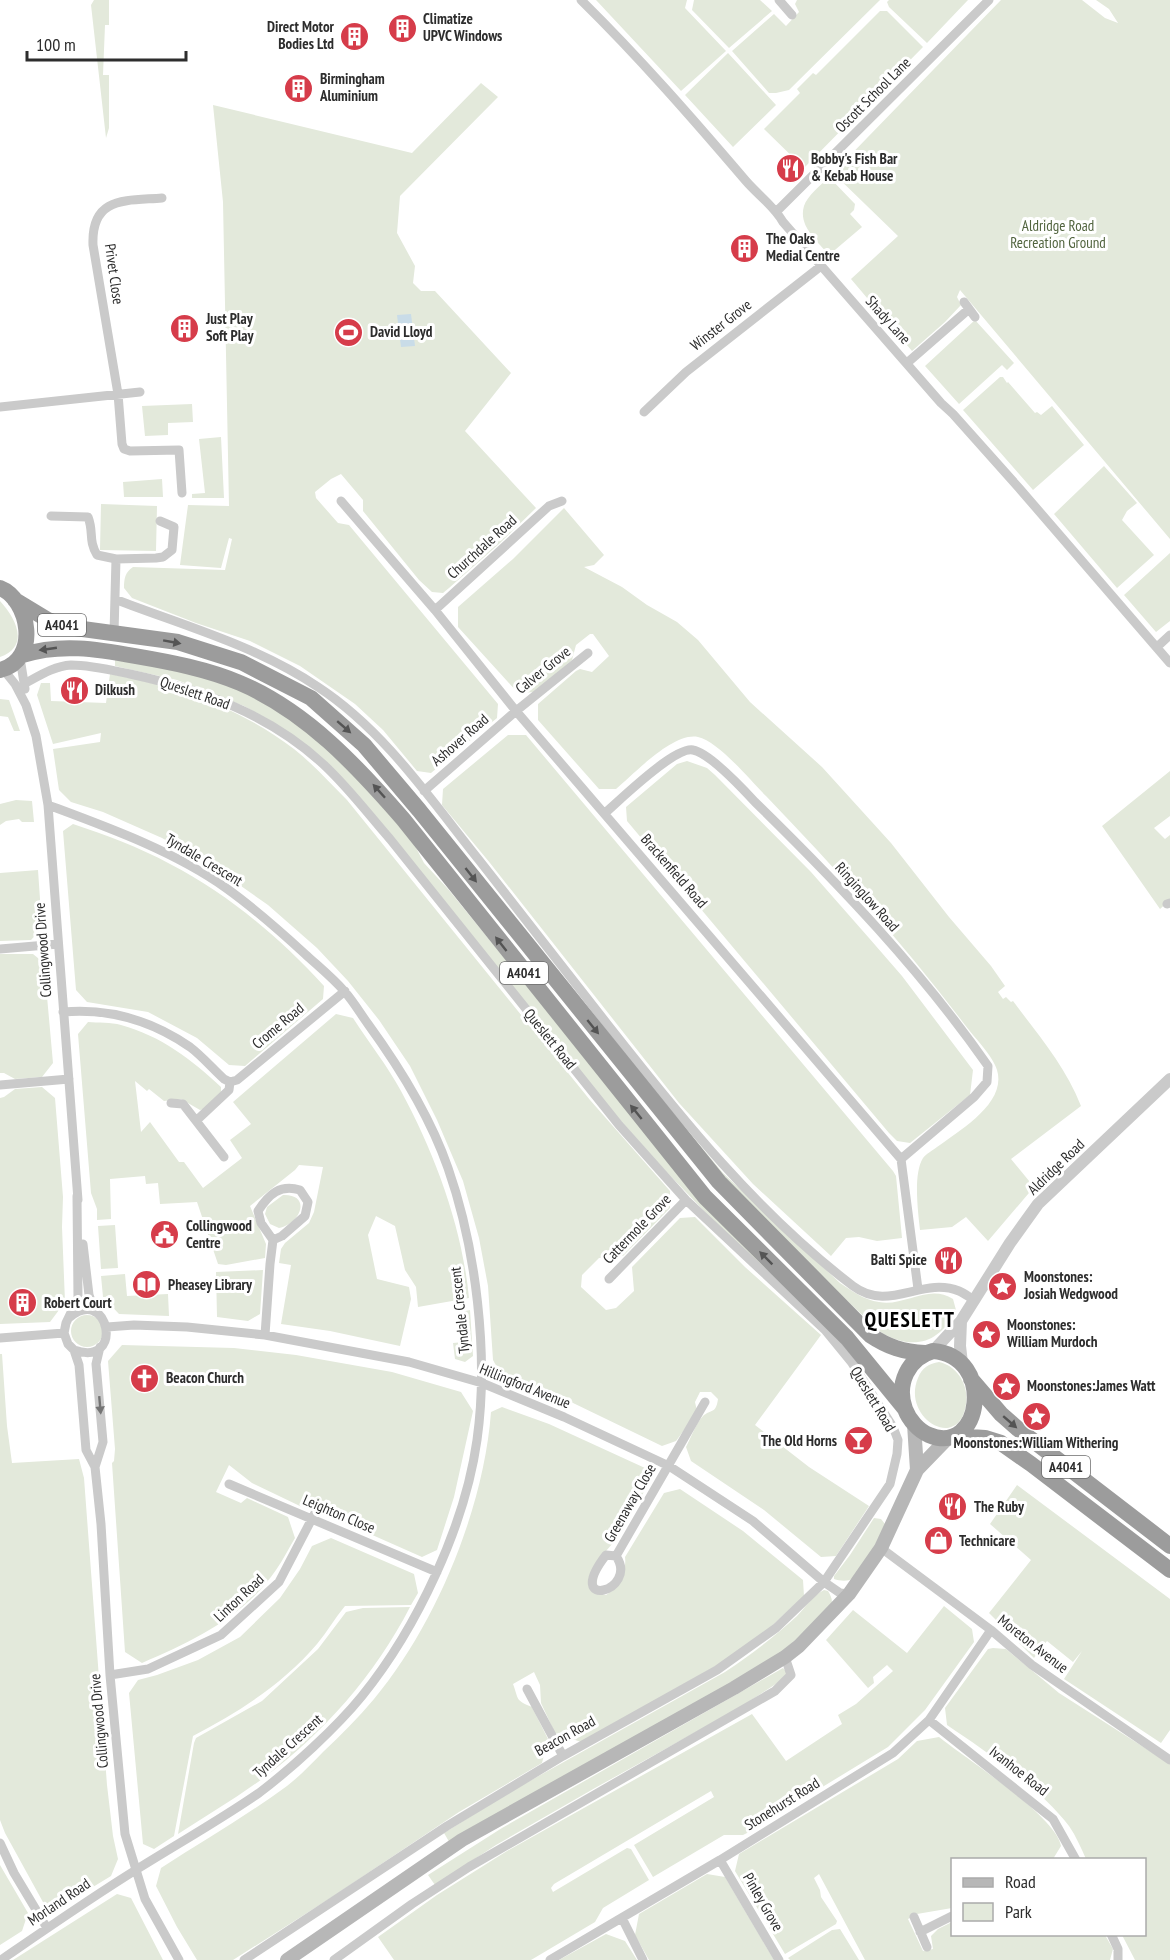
<svg xmlns="http://www.w3.org/2000/svg" width="1170" height="1960" font-family="'PT Sans Narrow',sans-serif">
<rect width="100%" height="100%" fill="#fff"/>
<path fill="#e3e9db" d="M94,0H109V25H105L103,75H109V128L106,138L91,5Z
M596,0H687L685,8L726,51L681,91Z
M694,0H760L772,11L729,48L692,10Z
M797,0H880L789,90L776,93H769L732,51L774,14L786,26L799,12L795,4Z
M889,0H968L927,43L889,7L887,2Z
M1001,0H1082L1105,18L1118,23L1109,9L1096,0H1170V539L960,290L957,297L961,305L945,322L912,351L851,279L898,236L833,173Z
M880,11H887L923,47L804,168L764,129L800,93L797,89L813,73L816,75Z
M728,53L776,105L733,147L685,95Z
M481,83L498,97L400,196L397,233L415,266L413,283L421,291H435L511,373L465,431L536,508L500,543L449,588L443,593L432,592L419,580L363,511V500L341,474L331,479L315,492L316,498L338,523L349,525L498,704L497,718L431,773L417,771L383,730L355,704L300,666L250,641L196,623L132,598L124,588C124,579 125,572 133,567L225,570L232,539L229,538L221,568L180,565L188,505L229,506L223,202L213,105L412,153Z
M829,177L855,204L854,210L850,214L862,227L829,255C817,241 798,226 804,206C807,196 821,185 829,177Z
M975,320L1014,363L1007,370L1002,365L959,404L925,366Z
M1000,377H1003L1007,383L1008,382L1035,413L1037,412L1041,415L1052,406L1084,445L1033,490L963,410Z
M192,404L193,422L168,423V435L145,436L142,406Z
M221,437L224,498H192V494L205,493L199,439Z
M1104,466L1137,503L1127,511L1122,520L1154,555L1117,588L1054,514Z
M162,479L163,497H124L123,482Z
M101,504L157,506L156,551L100,550Z
M564,508L604,555L594,565L584,567L622,587L647,605L677,622L698,640L750,702L822,767L891,843L949,917L991,966L1005,986L998,992L1003,999L1006,997L1011,1002L1013,1001C1038,1035 1065,1065 1081,1106L1011,1159L1034,1187L988,1241L966,1217L952,1227L920,1230C918,1211 913,1174 923,1158C926,1154 933,1150 937,1147C960,1130 1007,1103 997,1070C993,1056 974,1037 965,1025C904,944 836,869 766,796C751,781 718,741 698,737C673,732 634,774 616,789H599L538,720V704L576,671L580,669L592,672L609,656L593,634H590L576,645L572,660L535,692L518,693L458,627V607L513,559Z
M1170,553V621L1156,632L1124,595Z
M0,601C15,617 31,646 0,657Z
M115,659L192,671L239,689L296,722L346,764L413,842L424,863L448,889L669,1160L833,1330L733,1241L657,1162L607,1105L385,827L271,721L244,706L177,680L115,666Z
M110,674C176,686 241,708 294,749C313,764 330,783 347,800L590,1100L670,1191V1208L623,1256L599,1258L582,1275L581,1287L606,1310L616,1308L634,1291L632,1267L680,1218L695,1217L745,1267L821,1335L755,1425L809,1467L869,1506L836,1556L821,1557L764,1510L691,1461L686,1447C691,1438 696,1423 703,1416C711,1409 716,1414 718,1399L711,1392H700L695,1402L697,1411L693,1418L676,1441L662,1446L571,1402L501,1375L493,1360L488,1286L479,1238L463,1181L437,1120L410,1066L379,1020L348,981L317,948L268,905L211,865L162,838L103,812L71,802L59,790L53,749L100,742L101,733L53,744L37,695L41,683H50L51,701L106,703Z
M0,699L9,700L20,731H14L8,717L0,716Z
M508,735H526L893,1171L896,1176L902,1238L877,1241L859,1237L846,1238L831,1256L753,1184L679,1103L490,863L442,805L443,789Z
M687,761L707,768L715,775L811,872L869,938L902,976L973,1070L970,1095L910,1143L897,1141L889,1133L627,821L626,807L677,764Z
M1170,771V816L1154,828L1165,839L1170,835V900L1160,909L1102,826Z
M16,800L32,801L34,822H22L19,819L6,821L0,825V804Z
M73,824C106,835 139,847 170,864C228,894 279,937 324,986L323,999L245,1066L229,1065L197,1038L148,1012L87,1002L76,990L63,831Z
M38,870L42,928L31,940L0,941V873Z
M0,954H33L44,963L53,1063L42,1077L15,1079L4,1073H0Z
M336,1014L353,1018C369,1043 387,1065 401,1091C435,1154 462,1226 469,1298L418,1307L416,1287L405,1270L395,1226L376,1216L368,1235L377,1279L409,1287L411,1299L400,1346L330,1331L281,1324L291,1265L279,1263L281,1249L285,1243L309,1223L314,1212L323,1167L299,1165L295,1170L250,1206L266,1244L265,1258L226,1265L218,1264L197,1202L160,1204L158,1183L146,1184L145,1176L110,1179L111,1219L97,1220V1209L91,1193L78,1034L88,1022C98,1023 111,1022 121,1025C161,1036 191,1059 221,1087V1092L204,1109L200,1110L181,1099L164,1101L149,1089L147,1091L135,1081L141,1132L150,1122L179,1162H184L203,1188L242,1158L230,1140L251,1124L233,1102Z
M628,1059L723,1173L840,1283C852,1291 864,1300 879,1302C904,1307 929,1283 953,1299L956,1310C939,1345 911,1351 879,1331L774,1231L700,1155Z
M42,1087L55,1098L63,1197L62,1227L65,1302L50,1322L0,1324V1098L4,1097L15,1089Z
M283,1195C312,1194 301,1224 279,1228L270,1224L265,1214L267,1207Z
M115,1225L118,1268L101,1269L98,1226Z
M263,1270L260,1314L248,1321L217,1317L216,1272Z
M125,1274L127,1296L168,1294L169,1316L119,1314L103,1297L101,1276Z
M470,1310L473,1356L465,1362L455,1359L453,1343L464,1342L461,1312Z
M71 1331a16 16 0 1 1 32 0a16 16 0 1 1-32 0Z
M122,1345L234,1348L296,1355L392,1372L461,1392L473,1411L454,1497L437,1550L422,1557L334,1518C324,1508 321,1494 302,1507L252,1483L229,1465L216,1492L241,1503L247,1498L288,1517L295,1538C289,1548 283,1560 276,1570C244,1617 193,1641 142,1663L125,1652L112,1463L114,1461L115,1449L108,1361Z
M0,1354H2L7,1426L12,1463L79,1459L84,1478L107,1785L113,1836L118,1859L111,1876L60,1907L44,1904L5,1833L0,1820Z
M939,1362C958,1366 969,1386 966,1404C959,1453 901,1418 918,1378C922,1367 929,1364 939,1362Z
M502,1407L549,1424L645,1468L650,1482L613,1543L599,1559L596,1593L606,1595C618,1589 627,1571 625,1557L664,1493L680,1489L743,1531L803,1580L804,1596L764,1633L723,1662L581,1742L555,1733L541,1703L540,1685L534,1672L513,1684C519,1700 515,1700 532,1707L548,1739L542,1763L459,1812L332,1897L233,1960H197L177,1927L156,1886L161,1868C203,1841 246,1816 287,1786C300,1776 312,1763 323,1752C341,1735 358,1718 374,1699C436,1625 484,1508 491,1412Z
M1017,1485L1170,1599V1730L1161,1743L1064,1679L1082,1651L1073,1662L1047,1641L1034,1658L989,1613L1031,1560L990,1524Z
M874,1518L881,1519L885,1524C878,1539 866,1567 853,1578C848,1582 840,1581 834,1579V1576L850,1555Z
M331,1538L414,1574L418,1593L411,1605L345,1606C335,1618 327,1632 317,1644C283,1684 239,1712 193,1736L174,1836L154,1849L143,1844L129,1693L138,1680L157,1675L198,1660L240,1637L280,1598L300,1569L312,1546Z
M824,1590L828,1591C833,1599 833,1603 829,1611L775,1658L451,1845L444,1833L510,1792L725,1672C751,1655 774,1637 797,1616C805,1608 813,1595 824,1590Z
M944,1606L972,1629L974,1642L925,1710L888,1747L747,1833L743,1835H724L653,1877L634,1845L714,1797L711,1791L554,1884L551,1888L553,1892L627,1848L631,1849L649,1880L603,1908L595,1922L531,1960H394L378,1937L437,1895L507,1851L752,1714L786,1761L842,1724L838,1715L856,1704L893,1671L887,1665L873,1677L874,1683L868,1688L826,1640L853,1610L907,1653Z
M410,1607C375,1675 323,1734 262,1779C235,1799 206,1816 178,1834L194,1743L196,1738L262,1701L318,1649L346,1612L363,1608Z
M993,1648L1006,1649L1059,1693L1170,1764V1960H1135L1122,1935L1144,1934V1860L1086,1859C1081,1848 1076,1836 1069,1826C1040,1788 987,1752 947,1725L945,1708L988,1649Z
M783,1668L788,1673L782,1680L739,1708L595,1788L496,1845L435,1885L428,1875L502,1828Z
M939,1737C965,1758 1056,1816 1061,1846L1053,1859L952,1860V1908L917,1914L908,1919L923,1951L933,1949L931,1936L938,1929L952,1922V1934L1105,1935L1113,1949L1110,1960H865L819,1874L814,1878L820,1890L821,1897L837,1921L836,1924L785,1954L735,1871L739,1854L898,1759L917,1741Z
M0,1865L28,1913L22,1931L0,1945Z
M707,1874L725,1877L774,1960H649L635,1935L639,1914Z
M117,1894L131,1898L163,1960H13Z
M840,1929L859,1960H790L788,1958L832,1930Z
M606,1934L625,1941L637,1960H559Z"/>
<path fill="#c9dce8" d="M411,314L415,346L401,347L397,315Z"/>
<g fill="none" stroke-linecap="round" stroke-linejoin="round">
<path stroke="#cacaca" stroke-width="9" d="M581,0C639,57 693,119 746,181C758,195 774,206 783,222L941,403L953,414L1019,488L1170,663
M779,0L792,15
M162,198C126,201 91,196 93,245L118,394L122,444L124,449L130,451L179,450L182,493
M777,211L989,0
M964,302L975,317
M907,363L969,309
M0,407L140,392
M644,412L686,372L821,266
M341,501L435,610L516,711L901,1159L918,1289
M51,516L88,517C94,532 88,540 97,555L116,559L114,633
M116,559L156,558L163,557L172,550L174,527L160,521
M117,600C185,626 257,646 318,687C384,730 431,800 479,860C522,915 565,970 608,1025C682,1119 757,1213 853,1286C889,1313 922,1276 959,1291C964,1293 969,1297 974,1300
M435,610L549,506L562,501
M1157,647L1170,635
M20,658L25,689
M3,669L15,684L26,705L36,736L48,805L78,1200
M24,684C39,676 54,666 71,665C90,665 111,670 130,674C200,689 269,714 323,764C348,787 368,814 390,839L619,1125L686,1200L825,1330L852,1363L893,1427L898,1440L897,1454L890,1484L824,1582L776,1628L717,1670L563,1756L447,1826L244,1960
M424,791L516,711L588,653
M605,813C620,800 675,746 693,750C709,753 743,789 755,802C839,884 921,970 988,1066L987,1082L974,1097L901,1159
M1167,904L1170,903
M0,949L58,944
M63,1012C110,1008 151,1020 190,1047C202,1056 213,1069 224,1079L230,1082
M230,1082L237,1080L345,991
M0,1085L69,1079
M171,1103L183,1104L224,1157
M197,1120L229,1090L230,1082
M77,1196L78,1298L66,1323L64,1333L68,1344L74,1350L79,1365L86,1450L95,1467L101,1524L110,1675L125,1834L145,1899L179,1960
M83,1244L89,1295L95,1312
M609,1279L686,1200
M70,1317C109,1285 125,1368 74,1350
M107,1327L134,1325L187,1327L265,1335L409,1362L482,1383L564,1417L669,1466L753,1521L824,1582L840,1593L849,1594
M265,1335L270,1264L273,1240L261,1223L258,1211C269,1194 280,1184 300,1190L308,1202L305,1216L282,1236L273,1240
M0,1338L64,1333
M95,1467L103,1442L96,1364L100,1347
M229,1484L437,1572
M881,1548L991,1630L1032,1665L1170,1760
M616,1556L606,1555C562,1612 640,1591 616,1556L705,1402
M110,1675L148,1669L221,1635L279,1582L317,1509
M527,1689L563,1756
M929,1720L1053,1819L1076,1860
M0,1843L14,1873L47,1928
M720,1860L779,1960
M914,1917L927,1947
M622,1918L643,1960
M920,1932L952,1916
M1111,1934L1118,1949V1960
M1,1960C46,1929 92,1897 139,1868C179,1843 220,1820 259,1793C292,1768 336,1728 362,1696C417,1628 465,1526 477,1440C489,1355 476,1248 448,1168C430,1116 400,1068 368,1024C360,1013 353,1001 345,992C333,978 318,966 305,954C280,931 254,908 226,888C174,851 107,827 48,805
M334,1960L412,1904L469,1867L775,1691L791,1675L785,1657
M550,1960L720,1860L893,1753L929,1720L991,1630"/>
<path stroke="#cacaca" stroke-width="12" d="M961,1321L960,1346L962,1363
M933,1351L961,1321L1010,1243L1038,1204L1170,1079"/>
<path stroke="#b7b7b7" stroke-width="14" d="M914,1424L917,1470
M287,1960L462,1840L734,1688L785,1657L799,1646L849,1594L881,1548L917,1470L948,1438"/>
<path stroke="#9c9c9c" stroke-width="16" d="M0,588C29,599 41,660 0,670
M15,600L48,620L68,627L178,642L241,662L311,698L364,745L419,810L719,1182L870,1335C888,1347 903,1352 925,1353
M23,655C60,643 97,649 135,656C170,662 207,669 240,683C306,711 357,766 403,819L705,1197L847,1338L905,1409
M933,1351C996,1356 982,1457 929,1435C919,1431 909,1420 905,1409C896,1384 908,1358 933,1351Z
M971,1379L1001,1414L1018,1429L1170,1546
M954,1436L985,1438L1001,1443L1031,1464L1170,1570"/>
</g>
<defs><path id="oneway-solid" d="M-6-.8H1V-3.2L6.5 0L1 3.2V.8H-6Z" transform="scale(1.5)"/></defs>
<g fill="#545454">
<use href="#oneway-solid" transform="translate(172 642) rotate(10)"/>
<use href="#oneway-solid" transform="translate(48 649) rotate(172)"/>
<use href="#oneway-solid" transform="translate(344 727) rotate(41)"/>
<use href="#oneway-solid" transform="translate(379 791) rotate(-132)"/>
<use href="#oneway-solid" transform="translate(471 875) rotate(52)"/>
<use href="#oneway-solid" transform="translate(501 944) rotate(-128)"/>
<use href="#oneway-solid" transform="translate(593 1027) rotate(51)"/>
<use href="#oneway-solid" transform="translate(636 1112) rotate(-129)"/>
<use href="#oneway-solid" transform="translate(766 1258) rotate(-135)"/>
<use href="#oneway-solid" transform="translate(1010 1422) rotate(41)"/>
</g>
<use fill="#747474" href="#oneway-solid" transform="translate(100 1405) rotate(85)"/>
<defs>
<symbol id="building-disc" viewBox="-11 -11 22 22"><circle r="9.5" fill="#d63c4a" stroke="#fff"/><path d="M-4-6H4V6H1V3H-1V6H-4ZM-2.5-4.3h1.7v1.8h-1.7ZM.8-4.3h1.7v1.8H.8ZM-2.5-1h1.7V.8h-1.7ZM.8-1h1.7V.8H.8Z" fill="#fff"/></symbol>
<symbol id="restaurant-disc" viewBox="-11 -11 22 22"><circle r="9.5" fill="#d63c4a" stroke="#fff"/><path d="M-5-6h1v4h1v-4h1v4h1v-4h1v5L-1.5 .5V6h-2V.5L-5-1ZM5-6V6H3V1.5H1.5Q1.5-4 5-6Z" fill="#fff"/></symbol>
<symbol id="stadium-disc" viewBox="-11 -11 22 22"><circle r="9.5" fill="#d63c4a" stroke="#fff"/><path d="M0-5a6.5 5 0 1 0 0 10a6.5 5 0 1 0 0-10ZM-3.5-1.8h7v3.6h-7Z" fill="#fff"/></symbol>
<symbol id="civic-disc" viewBox="-11 -11 22 22"><circle r="9.5" fill="#d63c4a" stroke="#fff"/><path d="M-.6-6.5H3V-4.5H.6V-3L4-1V1h2V6H-6V1h2V-1L-.6-3ZM-1.2 2.5V6h2.4V2.5Z" fill="#fff"/></symbol>
<symbol id="library-disc" viewBox="-11 -11 22 22"><circle r="9.5" fill="#d63c4a" stroke="#fff"/><path d="M-6-4Q-3-5.5-.7-3.5V5Q-3 3-6 4ZM6-4Q3-5.5 .7-3.5V5Q3 3 6 4Z" fill="#fff"/></symbol>
<symbol id="sight-disc" viewBox="-11 -11 22 22"><circle r="9.5" fill="#d63c4a" stroke="#fff"/><path d="M0-6L1.8-2.2L6-1.7L2.9 1.2L3.7 5.4L0 3.3L-3.7 5.4L-2.9 1.2L-6-1.7L-1.8-2.2Z" fill="#fff"/></symbol>
<symbol id="church-disc" viewBox="-11 -11 22 22"><circle r="9.5" fill="#d63c4a" stroke="#fff"/><path d="M-1.2-6h2.4v3.5h3.3v2.4h-3.3V6h-2.4V-.1h-3.3v-2.4h3.3Z" fill="#fff"/></symbol>
<symbol id="bar-disc" viewBox="-11 -11 22 22"><circle r="9.5" fill="#d63c4a" stroke="#fff"/><path d="M-6-5H6L.8 .8V4.5H3.5V6h-7V4.5H-.8V.8Z" fill="#fff"/></symbol>
<symbol id="shop-disc" viewBox="-11 -11 22 22"><circle r="9.5" fill="#d63c4a" stroke="#fff"/><path d="M-5-2.5h2.3a2.7 3.5 0 0 1 5.4 0H5L5.5 6h-11ZM-1.5-2.5h3a1.5 2.3 0 0 0-3 0Z" fill="#fff"/></symbol>
</defs>
<g fill-rule="evenodd">
<use href="#building-disc" x="386" y="12" width="33" height="33"/>
<use href="#building-disc" x="338" y="20" width="33" height="33"/>
<use href="#building-disc" x="282" y="72" width="33" height="33"/>
<use href="#restaurant-disc" x="774" y="152" width="33" height="33"/>
<use href="#building-disc" x="728" y="232" width="33" height="33"/>
<use href="#building-disc" x="168" y="312" width="33" height="33"/>
<use href="#stadium-disc" x="332" y="316" width="33" height="33"/>
<use href="#restaurant-disc" x="58" y="674" width="33" height="33"/>
<use href="#civic-disc" x="148" y="1218" width="33" height="33"/>
<use href="#restaurant-disc" x="932" y="1244" width="33" height="33"/>
<use href="#library-disc" x="130" y="1268" width="33" height="33"/>
<use href="#sight-disc" x="986" y="1270" width="33" height="33"/>
<use href="#building-disc" x="6" y="1286" width="33" height="33"/>
<use href="#sight-disc" x="970" y="1318" width="33" height="33"/>
<use href="#church-disc" x="128" y="1362" width="33" height="33"/>
<use href="#sight-disc" x="990" y="1370" width="33" height="33"/>
<use href="#sight-disc" x="1020" y="1400" width="33" height="33"/>
<use href="#bar-disc" x="842" y="1424" width="33" height="33"/>
<use href="#restaurant-disc" x="936" y="1490" width="33" height="33"/>
<use href="#shop-disc" x="922" y="1524" width="33" height="33"/>
</g>
<g text-anchor="middle" stroke-width="6" stroke-linejoin="round" paint-order="stroke">
<g fill="#fff" stroke="#6c6c6c" stroke-width="1.5">
<rect x="38" y="614" width="48" height="22" rx="4.5"/>
<rect x="500" y="962" width="48" height="22" rx="4.5"/>
<rect x="1042" y="1456" width="48" height="22" rx="4.5"/>
</g>
<g font-size="14" font-weight="bold" fill="#2d2d2d">
<text x="62" y="630">A4041</text>
<text x="524" y="978">A4041</text>
<text x="1066" y="1472">A4041</text>
</g>
<g font-size="15" font-weight="bold" fill="#2d2d2d" stroke="#fff" text-anchor="start">
<text x="423" y="24">Climatize<tspan x="423" dy="17">UPVC Windows</tspan></text>
<text x="334" y="32" text-anchor="end">Direct Motor<tspan x="334" dy="17">Bodies Ltd</tspan></text>
<text x="320" y="84">Birmingham<tspan x="320" dy="17">Aluminium</tspan></text>
<text x="811" y="164">Bobby's Fish Bar<tspan x="811" dy="17">&amp; Kebab House</tspan></text>
<text x="766" y="244">The Oaks<tspan x="766" dy="17">Medial Centre</tspan></text>
<text x="206" y="324">Just Play<tspan x="206" dy="17">Soft Play</tspan></text>
<text x="370" y="337">David Lloyd</text>
<text x="95" y="695">Dilkush</text>
<text x="186" y="1231">Collingwood<tspan x="186" dy="17">Centre</tspan></text>
<text x="927" y="1265" text-anchor="end">Balti Spice</text>
<text x="1024" y="1282">Moonstones:<tspan x="1024" dy="17">Josiah Wedgwood</tspan></text>
<text x="168" y="1290">Pheasey Library</text>
<text x="44" y="1308">Robert Court</text>
<text x="1007" y="1330">Moonstones:<tspan x="1007" dy="17">William Murdoch</tspan></text>
<text x="166" y="1383">Beacon Church</text>
<text x="1027" y="1391">Moonstones:James Watt</text>
<text x="837" y="1446" text-anchor="end">The Old Horns</text>
<text x="1036" y="1448" text-anchor="middle">Moonstones:William Withering</text>
<text x="974" y="1512">The Ruby</text>
<text x="959" y="1546">Technicare</text>
</g>
<g font-size="15" fill="#2d2d2d" stroke="#fff">
<text transform="translate(873 95) rotate(-45)" y="5">Oscott School Lane</text>
<text transform="translate(114 274) rotate(82)" y="5">Privet Close</text>
<text transform="translate(888 320) rotate(48)" y="5">Shady Lane</text>
<text transform="translate(721 325) rotate(-38)" y="5">Winster Grove</text>
<text transform="translate(482 547) rotate(-42)" y="5">Churchdale Road</text>
<text transform="translate(543 670) rotate(-39)" y="5">Calver Grove</text>
<text transform="translate(195 693) rotate(19)" y="5">Queslett Road</text>
<text transform="translate(460 740) rotate(-41)" y="5">Ashover Road</text>
<text transform="translate(204 860) rotate(31)" y="5">Tyndale Crescent</text>
<text transform="translate(674 871) rotate(49)" y="5">Brackenfield Road</text>
<text transform="translate(867 897) rotate(48)" y="5">Ringinglow Road</text>
<text transform="translate(43 950) rotate(-94)" y="5">Collingwood Drive</text>
<text transform="translate(278 1026) rotate(-40)" y="5">Crome Road</text>
<text transform="translate(550 1039) rotate(51)" y="5">Queslett Road</text>
<text transform="translate(1056 1167) rotate(-44)" y="5">Aldridge Road</text>
<text transform="translate(637 1229) rotate(-46)" y="5">Cattermole Grove</text>
<text transform="translate(460 1310) rotate(-96)" y="5">Tyndale Crescent</text>
<text transform="translate(525 1386) rotate(22)" y="5">Hillingford Avenue</text>
<text transform="translate(873 1399) rotate(59)" y="5">Queslett Road</text>
<text transform="translate(630 1503) rotate(-60)" y="5">Greenaway Close</text>
<text transform="translate(339 1514) rotate(23)" y="5">Leighton Close</text>
<text transform="translate(239 1598) rotate(-43)" y="5">Linton Road</text>
<text transform="translate(1033 1644) rotate(38)" y="5">Moreton Avenue</text>
<text transform="translate(99 1721) rotate(-95)" y="5">Collingwood Drive</text>
<text transform="translate(565 1736) rotate(-29)" y="5">Beacon Road</text>
<text transform="translate(288 1746) rotate(-42)" y="5">Tyndale Crescent</text>
<text transform="translate(1019 1771) rotate(38)" y="5">Ivanhoe Road</text>
<text transform="translate(782 1804) rotate(-32)" y="5">Stonehurst Road</text>
<text transform="translate(59 1902) rotate(-34)" y="5">Morland Road</text>
<text transform="translate(763 1902) rotate(60)" y="5">Pinley Grove</text>
</g>
<g font-size="15" fill="#51643e" stroke="#fff">
<text x="1058" y="231">Aldridge Road<tspan x="1058" dy="17">Recreation Ground</tspan></text>
</g>
<g font-size="21" font-weight="bold" letter-spacing="1.5" fill="#000" stroke="#fff">
<text x="910" y="1327">QUESLETT</text>
</g>
</g>
<rect x="951" y="1858" width="195" height="78" fill="#ffffff" stroke="#ababab" stroke-width="1.5"/>
<rect x="963" y="1878" width="30" height="9" fill="#b7b7b7" stroke="#ababab" stroke-width="1.5"/>
<text x="1005" y="1888" font-size="18" fill="#2d2d2d">Road</text>
<rect x="963" y="1903" width="30" height="18" fill="#e3e9db" stroke="#ababab" stroke-width="1.5"/>
<text x="1005" y="1918" font-size="18" fill="#2d2d2d">Park</text>
<path d="M27 51v9h159v-9" fill="none" stroke="#2d2d2d" stroke-width="3"/>
<text x="36" y="51" font-size="18" fill="#2d2d2d" stroke="#ffffff" stroke-width="4.5" paint-order="stroke">100 m</text>
</svg>
